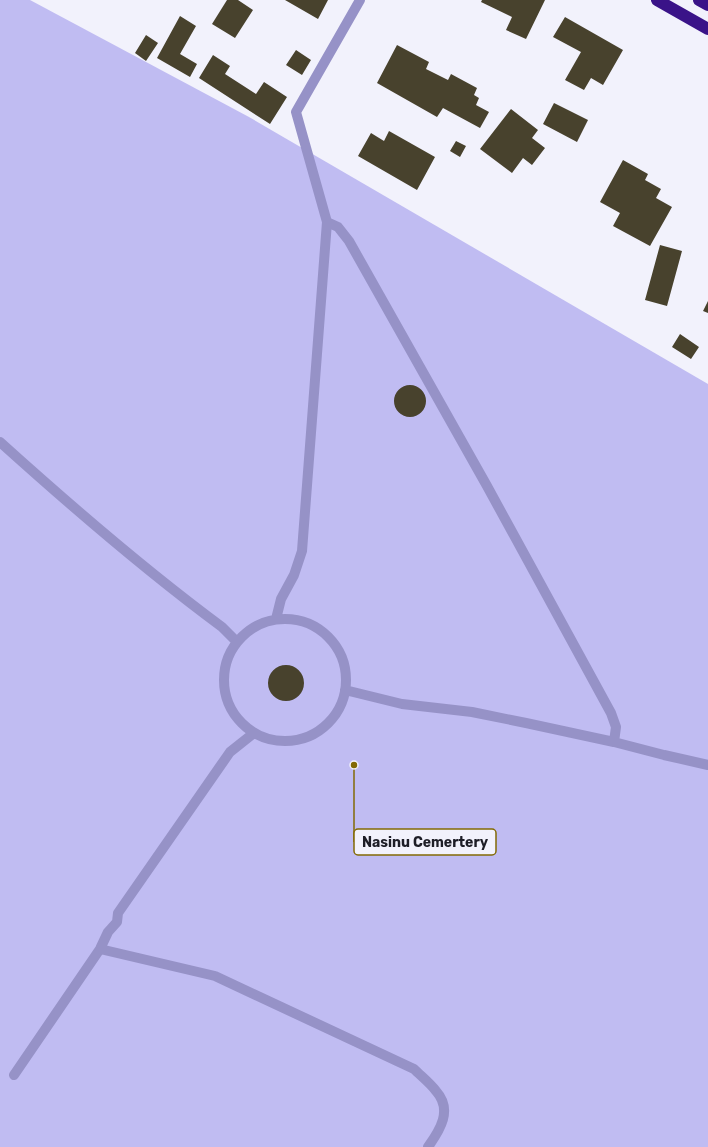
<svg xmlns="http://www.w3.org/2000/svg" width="708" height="1147" font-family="Rubik,sans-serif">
<rect width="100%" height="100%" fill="#f2f2fc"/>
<path fill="#c0bcf2" d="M0,0H30L249,117L708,384V1147H0Z"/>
<path fill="#48422d" d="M227,0H238L253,10L235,38L212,24Z
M285,0H328L318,19Z
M482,0H545L526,39L506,30L512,17L481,2Z
M180,16L196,26L180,54L197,64L190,77L157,58Z
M565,17L623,50L603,85L591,78L584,90L565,80L581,52L553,37Z
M146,35L158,43L146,61L135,53Z
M397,45L429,62L426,69L448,80L451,74L477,88L474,95L479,98L476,105L489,112L480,128L443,108L437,117L377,83Z
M296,50L311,60L302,75L286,65Z
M213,55L230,66L225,74L256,94L264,82L287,97L270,124L199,78Z
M554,103L588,120L577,142L543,124Z
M511,109L538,130L532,138L545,148L532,165L523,158L512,173L480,149Z
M389,131L435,157L417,190L358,156L371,133L384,141Z
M456,141L466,146L460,157L450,151Z
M623,160L648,174L645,180L661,189L656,198L672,207L650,246L613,226L620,213L600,202Z
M660,245L682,251L667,306L645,300Z
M708,301V313L703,311Z
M680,334L699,347L691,359L672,347Z
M394 401a16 16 0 1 1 32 0a16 16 0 1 1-32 0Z
M268 683a18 18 0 1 1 36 0a18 18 0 1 1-36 0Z"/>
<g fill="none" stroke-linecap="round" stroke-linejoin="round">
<path stroke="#9692c7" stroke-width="10" d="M327,222L338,227L349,241L487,486L611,713L616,727L614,742
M0,442C72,507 145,570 222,627L237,642
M276,619L281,599L294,575L302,551L327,222L296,112L360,0
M224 680a61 61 0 1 1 122 0a61 61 0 1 1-122 0Z
M345,690L402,704L472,712L526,723L614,742L664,755L708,765
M100,949L215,976L414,1069C421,1076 430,1083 436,1091C453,1110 440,1130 428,1147
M14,1075L100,949L108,932L117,922L118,913L230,752L254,733"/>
<path stroke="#3a1388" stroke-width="12" d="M657,0L708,29
M699,0L708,5"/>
</g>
<path fill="none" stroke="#836a04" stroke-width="1.5" d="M354 765L354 842"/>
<circle fill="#836a04" stroke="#f2f2fc" stroke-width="1.5" cx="354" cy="765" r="4"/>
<rect fill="#f2f2fc" stroke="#836a04" stroke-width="1.5" x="354" y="829" width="142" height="26" rx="4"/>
<g font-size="14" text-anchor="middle" font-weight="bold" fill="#1e1e27">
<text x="425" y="847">Nasinu Cemertery</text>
</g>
</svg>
